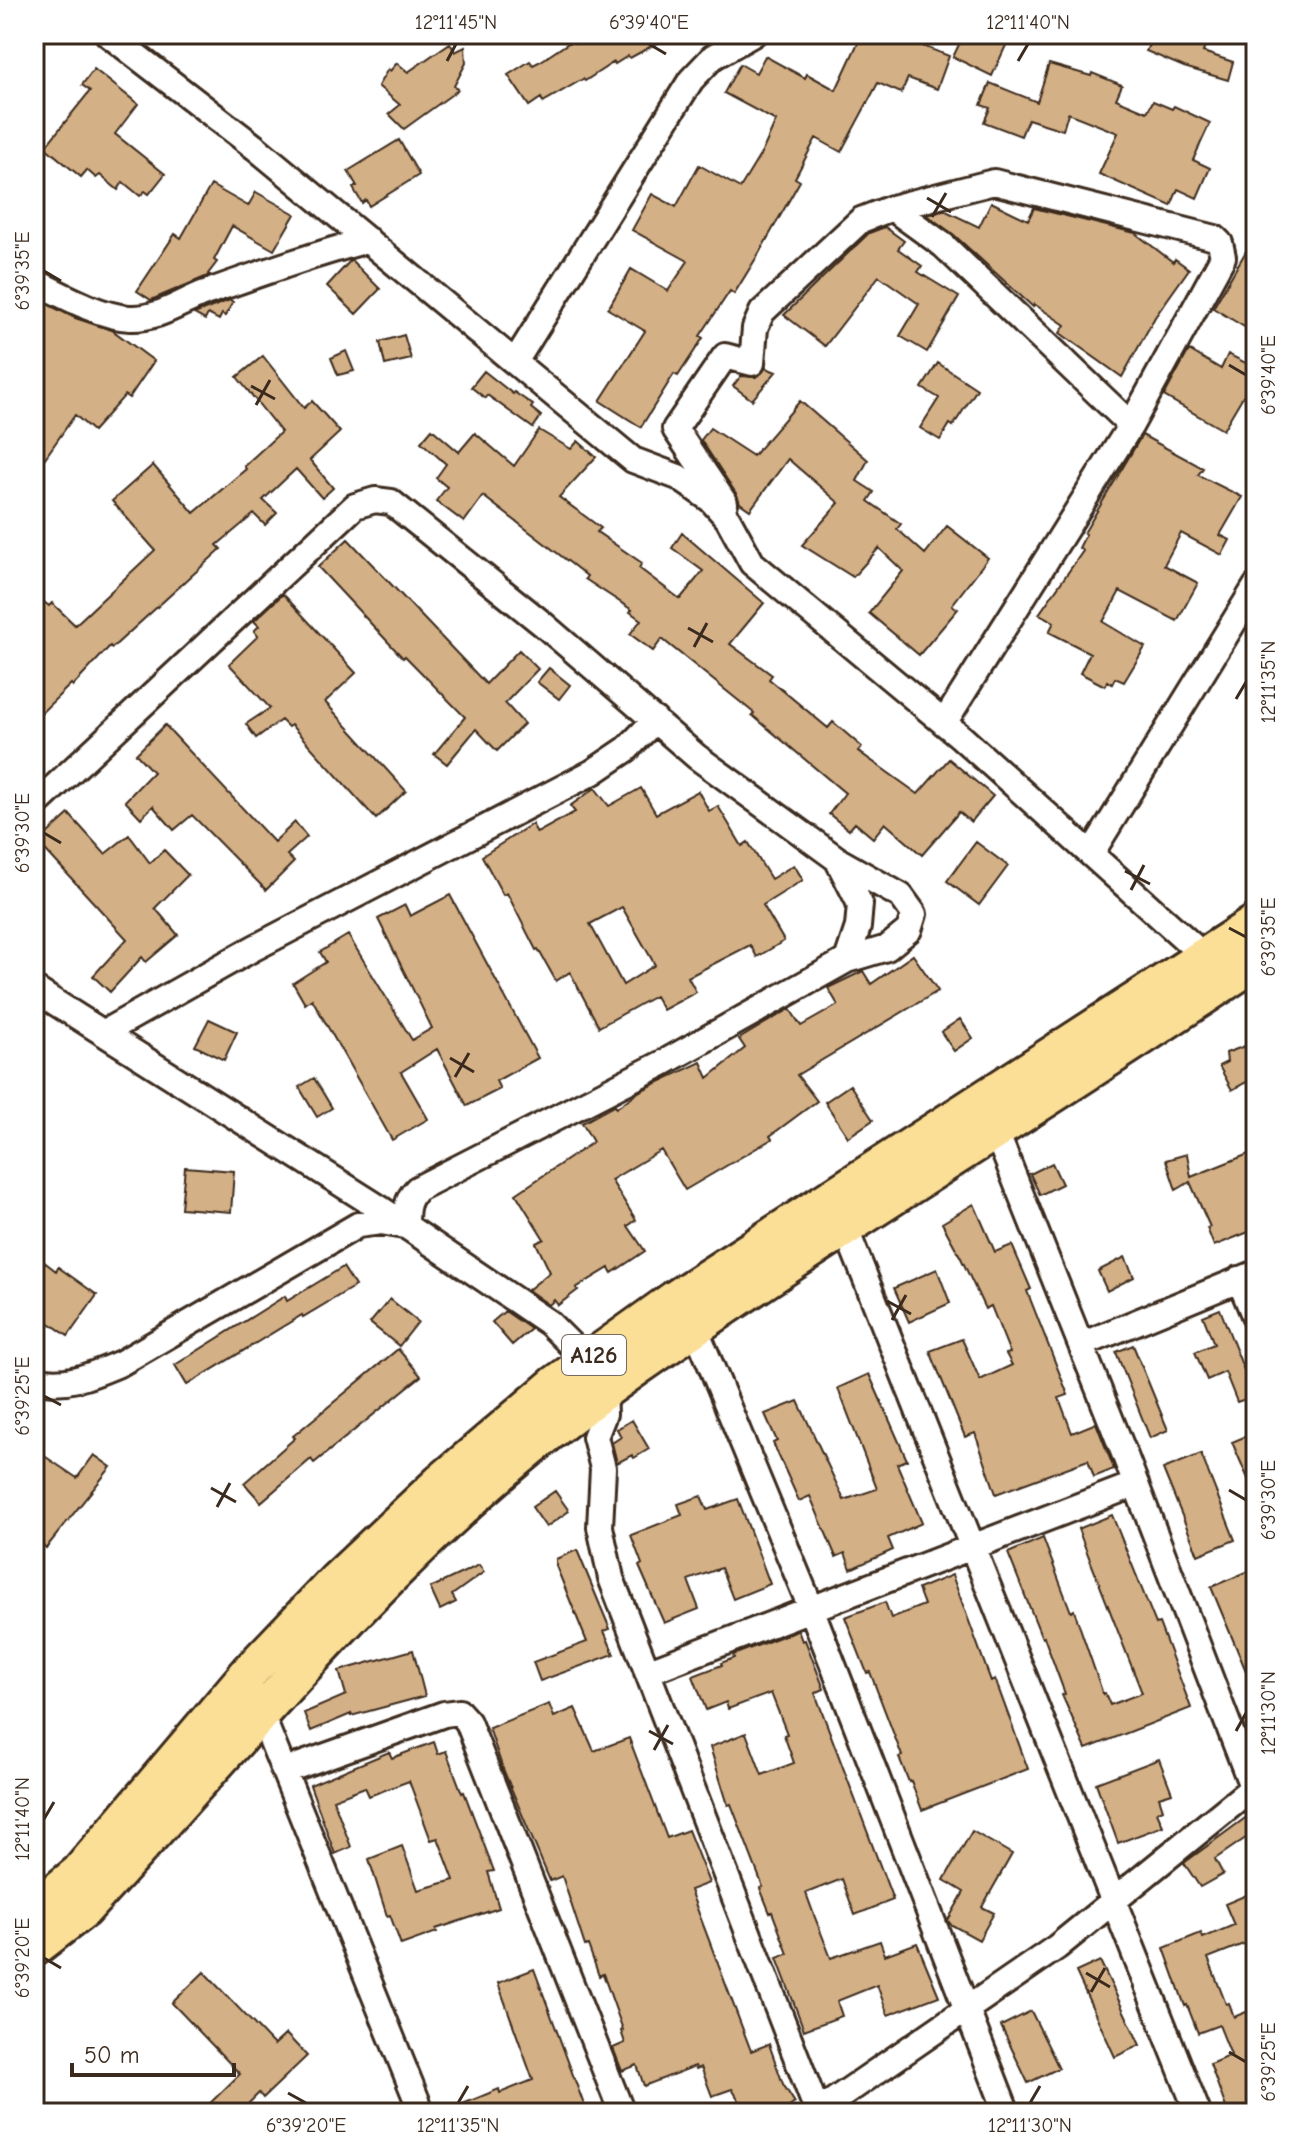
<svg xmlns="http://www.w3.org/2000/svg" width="1290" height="2147" font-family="'Comic Neue',sans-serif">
<rect width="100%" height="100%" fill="#fff"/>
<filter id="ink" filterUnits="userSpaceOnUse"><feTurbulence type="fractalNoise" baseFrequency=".0125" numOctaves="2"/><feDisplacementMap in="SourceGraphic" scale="16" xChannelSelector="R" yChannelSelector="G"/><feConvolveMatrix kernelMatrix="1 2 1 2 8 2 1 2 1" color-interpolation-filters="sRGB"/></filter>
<g filter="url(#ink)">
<path fill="#d4b086" stroke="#3b2a1e" stroke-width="2" fill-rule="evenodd" d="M589,34H674L630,58L628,56L615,64L614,62L585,81L583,79L543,102L541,98L529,106L508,75L530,61L533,65L541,61L573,40L575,43Z
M862,34H892L949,56L937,89L908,78L901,93L878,83L841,152L816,138L795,178L800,181L758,255L734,294L730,291L700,336L703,338L678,376L674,374L641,427L600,401L645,331L608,309L631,269L668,291L688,261L632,230L652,194L676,207L699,165L740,188L762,152L776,121L724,93L740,64L756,73L765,56L805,78L807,74L836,90Z
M964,34H993L1008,41L992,76L953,57Z
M1154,34H1209L1203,52L1233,62L1228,80L1184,67L1146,51Z
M450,43L455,52L465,47L466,63L454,86L458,90L404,129L389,114L400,105L378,86L388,69L390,71L397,63L408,72Z
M1049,64L1091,76L1092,73L1122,85L1116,99L1147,112L1153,101L1172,109L1174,106L1210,123L1193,160L1210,168L1197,198L1178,189L1171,206L1099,174L1118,133L1068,113L1063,130L1028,119L1021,136L984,122L990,108L981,105L990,83L1037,102Z
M94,69L138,104L115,134L165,174L149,194L145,191L140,196L123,182L118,190L100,175L96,178L87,170L81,177L45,147L90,91L82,85Z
M399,140L419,175L369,206L366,200L362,203L353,188L357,186L348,171Z
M211,185L248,206L256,192L295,214L274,250L232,226L214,260L217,262L208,274L210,275L151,300L137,291L175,234L181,238Z
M991,202L1028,220L1034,208L1135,233L1173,262L1175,259L1189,269L1155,317L1122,377L1060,333L1065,325L1034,304L1033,307L953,234L927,215L944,210L979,227Z
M885,227L904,241L898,249L922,266L918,272L959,297L927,352L900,336L919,304L879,276L825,346L784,315L869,233Z
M1256,234V334L1213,308Z
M351,260L380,289L356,314L327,286Z
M230,300L233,302L225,316L222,314L219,320L208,314L205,320L194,314Z
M41,301L75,318L112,330L154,361L129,398L125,395L93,431L75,415L45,458L34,451V311Z
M404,335L411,359L385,365L380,342Z
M1189,350L1221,369L1228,354L1256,368V374L1223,430L1164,396Z
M346,351L354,371L338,375L331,358Z
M263,356L304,408L312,401L340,432L310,460L333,488L322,498L296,469L263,500L277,513L265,525L254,514L217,545L221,549L112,648L110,646L73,686L71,684L34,720V613L44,602L49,606L52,603L75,625L155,550L112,501L153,465L194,513L246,469L244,466L281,432L237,377Z
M938,363L977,389L953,426L950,424L940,440L920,428L939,398L922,388Z
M766,368L776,372L752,400L733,386L741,376L756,377Z
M484,371L513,394L514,392L533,405L531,408L541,416L533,428L487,395L485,398L471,387Z
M800,401L868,460L857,481L874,492L868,501L901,524L897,529L925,554L947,526L988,558L952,605L958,609L919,655L869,613L903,571L879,548L853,577L802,545L839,503L788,459L750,510L740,503L737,495L701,440L710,428L753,456Z
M432,429L459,452L475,433L514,466L539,430L571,449L578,441L596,457L559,497L601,528L597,532L642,563L639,568L680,599L703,571L672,548L682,533L764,603L730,644L772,675L769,679L828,728L833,722L862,747L858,751L918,794L949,759L993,796L971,822L959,812L922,855L885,823L873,838L855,823L849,830L829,814L845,793L752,715L754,713L662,639L653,651L630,634L641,620L630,612L632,610L585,579L587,576L483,496L464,522L436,501L447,487L436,478L446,464L421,442Z
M1142,435L1203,468L1198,475L1242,497L1220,535L1230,540L1222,555L1181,533L1164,565L1198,583L1177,621L1120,591L1103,622L1145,647L1124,682L1115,678L1112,684L1107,681L1105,686L1080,673L1090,653L1049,632L1054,622L1039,614L1083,551L1079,548L1086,534L1084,533Z
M348,539L486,684L519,650L538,669L505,703L524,724L497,751L476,729L447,764L434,754L465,717L405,656L403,658L318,567Z
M283,594L356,673L325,702L406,791L376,819L291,725L288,727L281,720L256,738L246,724L270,708L229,664L258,636L254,631L259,626L254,621Z
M549,668L570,685L559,699L537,682Z
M165,725L274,842L295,822L307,837L287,855L294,862L266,890L192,815L174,830L153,806L141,818L125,801L153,772L136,754Z
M595,788L609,806L641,788L656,814L698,791L709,811L718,806L742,846L748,842L771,879L794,865L803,880L763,905L784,941L757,957L750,945L688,977L696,992L663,1010L655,996L599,1027L570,972L556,981L538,949L536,950L507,893L503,895L482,856L532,824L537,833L575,812L570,806ZM622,907L655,965L623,985L590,924Z
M69,814L105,854L129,835L150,863L164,850L188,875L155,908L178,935L146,962L142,957L110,992L93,976L127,939L38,842Z
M976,842L1008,866L979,905L947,881Z
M450,895L538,1058L496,1081L500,1089L467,1106L437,1049L401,1072L428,1119L392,1140L312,999L305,1004L293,983L326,962L320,952L348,935L412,1040L432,1028L378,919L405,905L410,916Z
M913,955L938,991L797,1075L817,1101L770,1136L772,1139L685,1190L661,1150L611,1180L636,1220L628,1226L645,1251L612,1273L609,1268L576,1288L578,1290L558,1305L554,1300L549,1305L528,1290L550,1272L536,1243L544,1239L516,1194L593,1142L582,1123L615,1105L616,1108L640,1091L701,1062L708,1078L745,1048L739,1039L764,1024L790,1009L801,1026L838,1005L828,988L863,971L871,984Z
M209,1019L237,1032L224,1060L195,1046Z
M960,1019L973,1038L954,1051L941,1032Z
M1256,1042V1077L1232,1090L1219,1066L1227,1062L1226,1053Z
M314,1078L332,1108L317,1117L299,1087Z
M850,1085L873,1120L848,1137L825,1102Z
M1256,1151V1229L1214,1246L1207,1228L1210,1227L1190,1182L1176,1190L1166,1160L1187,1154L1191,1177Z
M1052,1163L1062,1184L1040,1195L1030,1174Z
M185,1167L234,1171L231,1212L181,1208Z
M974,1204L995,1252L1012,1245L1031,1289L1027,1291L1068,1395L1059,1398L1072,1433L1096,1423L1114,1469L1094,1477L1088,1460L996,1494L975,1433L965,1437L930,1351L962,1339L980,1380L1012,1365L1006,1354L1010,1353L991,1306L985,1309L961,1258L942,1223Z
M34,1254L56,1271L58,1267L97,1295L68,1336L34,1312Z
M1125,1257L1134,1277L1107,1291L1098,1271Z
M343,1267L355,1286L303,1317L302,1315L187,1385L175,1365L285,1296L287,1301Z
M937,1269L950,1303L909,1322L894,1288Z
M390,1299L418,1322L399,1346L370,1323Z
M1220,1309L1254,1396L1237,1402L1225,1372L1207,1380L1195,1352L1214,1344L1203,1316Z
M505,1311L531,1329L512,1345L492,1322Z
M1133,1345L1168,1430L1150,1438L1116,1352Z
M398,1349L421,1376L314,1463L311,1459L261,1502L244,1483L295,1438L293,1436Z
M869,1374L907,1460L897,1464L922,1523L888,1538L893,1550L851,1569L845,1553L836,1557L810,1496L799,1501L773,1443L777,1441L765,1414L798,1401L844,1500L877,1489L838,1388Z
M632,1420L649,1449L634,1458L632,1455L617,1463L612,1443L621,1437L617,1429Z
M1256,1432V1497L1232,1442Z
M34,1449L77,1478L94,1455L111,1467L46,1548L34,1538Z
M1201,1454L1235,1540L1198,1555L1163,1469Z
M555,1491L569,1511L546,1527L532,1507Z
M701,1496L707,1510L738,1499L770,1584L733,1599L721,1568L688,1580L699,1609L664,1623L639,1566L642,1564L631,1535L682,1515L678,1504Z
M1112,1515L1156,1624L1159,1623L1191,1708L1086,1749L1062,1695L1065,1694L1044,1637L1042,1638L1008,1553L1043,1538L1071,1612L1074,1610L1075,1613L1103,1694L1105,1693L1110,1705L1142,1693L1078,1529Z
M577,1550L610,1629L604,1631L614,1654L540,1681L533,1662L587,1642L556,1566V1559Z
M479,1565L484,1572L452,1595L456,1602L440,1610L430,1588Z
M1256,1568V1695L1211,1587Z
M952,1575L991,1681L995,1679L1028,1769L922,1810L911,1781L909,1782L899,1757L902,1756L870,1672L867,1673L845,1617L885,1602L891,1618L924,1605L918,1589Z
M798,1630L802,1641L805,1640L824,1689L815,1693L893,1900L855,1915L842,1879L806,1893L814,1915L831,1958L880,1941L885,1955L917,1943L939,1996L888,2015L877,1985L837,2001L842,2016L804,2030L777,1958L788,1954L772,1912L770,1913L760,1888L763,1887L731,1804L728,1805L710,1747L746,1733L762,1775L794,1763L784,1735L787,1734L771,1693L728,1709L726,1702L706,1710L693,1676L722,1665L721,1663L734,1658L733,1655Z
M413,1650L425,1696L351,1716V1714L311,1731L304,1713L346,1695L339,1671Z
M549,1704L554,1717L575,1708L594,1751L629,1738L667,1838L688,1830L709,1883L690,1890L751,2051L769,2044L783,2084L795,2103L780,2113H747L732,2089L712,2096L701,2067L696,2069L695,2066L644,2086L637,2065L622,2071L613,2048L625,2043L621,2031L623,2030L603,1974L599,1976L588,1945L585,1946L562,1876L550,1881L503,1769L489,1728Z
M434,1742L438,1754L446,1751L462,1793L464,1792L494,1871L488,1872L499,1908L436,1929L437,1932L401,1945L390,1915L387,1916L369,1859L402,1846L418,1890L454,1880L438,1838L431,1840L409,1781L369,1796L365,1787L333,1799L351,1847L335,1854L310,1785L389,1752L392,1758Z
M1159,1759L1172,1793L1159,1797L1163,1809L1157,1812L1163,1826L1118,1843L1096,1783Z
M1248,1816L1256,1831L1215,1859L1223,1874L1200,1887L1184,1863Z
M972,1831L1012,1854L982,1907L994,1913L979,1940L950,1924L948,1920L964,1892L944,1880Z
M1256,1891V1939L1208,1958L1226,2004L1229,2003L1234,2017L1256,2008V2113H1228L1210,2064L1231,2055L1219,2025L1198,2033L1187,2005L1185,2006L1164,1948L1201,1933L1203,1938L1234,1925L1225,1904Z
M1100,1961L1140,2045L1115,2057L1076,1972Z
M534,1969L587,2113H441L499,2089L500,2093L533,2080L498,1983Z
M204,1972L274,2045L286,2034L307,2056L263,2098L259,2093L239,2113H200L240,2074L172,2003Z
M1031,2011L1059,2068L1028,2083L1001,2026Z"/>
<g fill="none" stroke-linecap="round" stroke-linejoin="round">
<defs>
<path id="minor" d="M108,34L256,148L633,460L678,477L711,500L728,519L752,563L961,737L1205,957
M892,208L943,245L1131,425L944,723
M34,281C60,294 101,317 130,318C159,319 179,303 205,293C259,274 312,255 368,240
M515,362L691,80L713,57L753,34
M725,503L675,429L725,356L752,363L755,328L762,312L861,220L892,208L994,182L1215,238L1220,243L1223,257L1131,425
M34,806L355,506L375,500L391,502L544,625L697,757L837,859L860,904L858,927L847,960
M1091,854L1256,586
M34,989L381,1209L549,1323L571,1345L585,1362L603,1392L604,1414L595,1437L603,1468L600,1527L611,1578L818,2113
M103,1033L254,948L593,772L627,749L655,720
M996,1132L1122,1448L1256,1797
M406,1226C406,1211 406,1200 417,1189L663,1063L847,960L887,948L909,930L914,914L901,896L841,862
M845,1227L1198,2113
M1239,1279L1256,1320
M695,1327L811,1608L1007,2113
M1081,1345L1256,1273
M34,1378C62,1389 95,1374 121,1363L358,1225L381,1222L404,1226
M647,1672L1136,1484
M261,1714L422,2113
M284,1771L444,1714L459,1712L468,1722L622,2113
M816,2113L1057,1947L1256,1785"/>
<path id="highway" d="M34,1910L79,1873L252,1669L337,1580L440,1483L556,1384L675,1299L1256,923
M34,1948L83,1910C233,1748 374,1573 546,1435C606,1387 668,1345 732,1302C905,1186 1083,1078 1256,961"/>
</defs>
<use href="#minor" stroke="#3b2a1e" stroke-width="30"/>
<use href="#highway" stroke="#3b2a1e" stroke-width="42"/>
<use href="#minor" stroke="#fff" stroke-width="24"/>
<use href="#highway" stroke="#fbdf96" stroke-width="36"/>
</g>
</g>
<path fill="none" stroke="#3b2a1e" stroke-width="3" d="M649,44L666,54M447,61L456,44M1018,61L1028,44M927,198L951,212M932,217L946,193M44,271L61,281M1229,365L1246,375M251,386L275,399M256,405L270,380M688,628L713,642M694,647L707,623M1236,699L1246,682M44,833L61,843M1125,871L1150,884M1131,890L1144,865M1229,928L1246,937M450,1058L474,1072M455,1077L469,1053M887,1301L911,1314M892,1320L906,1295M44,1396L61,1405M211,1488L236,1502M1229,1490L1246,1500M217,1507L230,1483M649,1731L673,1744M1236,1731L1246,1713M654,1750L668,1725M44,1819L54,1802M44,1958L61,1968M1086,1973L1110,1987M1091,1992L1105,1968M1229,2052L1246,2062M288,2093L306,2103M458,2103L468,2086M1030,2103L1040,2086"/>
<g text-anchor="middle" stroke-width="7" stroke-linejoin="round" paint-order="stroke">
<rect fill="#fff" stroke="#766a62" stroke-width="2" x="562" y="1335" width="64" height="40" rx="6"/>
<g font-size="24" font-weight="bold" fill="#3b2a1e">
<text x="594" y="1363">A126</text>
</g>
</g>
<rect width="1290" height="2147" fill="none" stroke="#fff" stroke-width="88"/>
<path d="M72 2063v12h162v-12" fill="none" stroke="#3b2a1e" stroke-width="4"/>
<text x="84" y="2063" font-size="24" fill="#3b2a1e" stroke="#ffffff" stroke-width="6" paint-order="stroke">50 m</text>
<rect x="44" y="44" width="1202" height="2059" fill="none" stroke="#3b2a1e" stroke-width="3"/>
<g font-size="20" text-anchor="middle" fill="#3b2a1e">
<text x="456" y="29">12°11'45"N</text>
<text x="649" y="29">6°39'40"E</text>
<text x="1028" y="29">12°11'40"N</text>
<text transform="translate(22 271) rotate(-90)" y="7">6°39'35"E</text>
<text transform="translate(1268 375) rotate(-90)" y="7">6°39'40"E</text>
<text transform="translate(1268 682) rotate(-90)" y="7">12°11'35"N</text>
<text transform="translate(22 833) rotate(-90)" y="7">6°39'30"E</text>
<text transform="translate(1268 937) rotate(-90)" y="7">6°39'35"E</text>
<text transform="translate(22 1396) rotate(-90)" y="7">6°39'25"E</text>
<text transform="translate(1268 1500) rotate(-90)" y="7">6°39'30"E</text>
<text transform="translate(1268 1713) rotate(-90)" y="7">12°11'30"N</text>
<text transform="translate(22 1819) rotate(-90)" y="7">12°11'40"N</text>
<text transform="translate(22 1958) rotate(-90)" y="7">6°39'20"E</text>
<text transform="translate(1268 2062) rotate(-90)" y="7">6°39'25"E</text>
<text x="306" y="2132">6°39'20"E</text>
<text x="458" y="2132">12°11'35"N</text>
<text x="1030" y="2132">12°11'30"N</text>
</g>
</svg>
